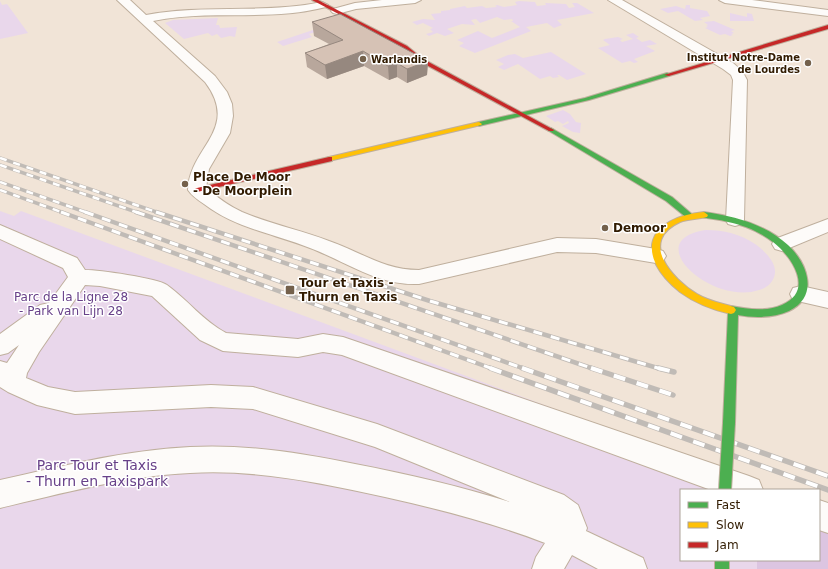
<svg xmlns="http://www.w3.org/2000/svg" width="828" height="569" font-family="'DejaVu Sans',sans-serif">
<rect width="100%" height="100%" fill="#f1e4d7"/>
<path fill="#e9d7eb" d="M0,1L2,5L7,4L28,33L0,39Z
M519,1L535,2L537,6L546,5L545,3L566,4L569,8L575,7L572,3H577L594,13L557,20L562,25L554,28L547,23L526,27L531,31L475,53L459,46L464,43L457,40L478,31L492,38L520,27L511,21H513L512,19L504,20L497,17L480,23L476,19L471,20L475,25L462,24L447,29L454,33L445,36L437,33L429,36L426,34L433,32L430,29L433,28L423,23L417,25L412,22L423,19L435,20L431,14L441,13V11L450,10V9L465,6L467,8L482,6L486,8L497,7L495,6L497,5L504,7L517,5L515,2Z
M686,5H690V8L707,11L710,16L700,18L703,20L695,21L678,11L668,13L660,9L676,6L685,9Z
M730,13L747,17V13L752,14L754,21H730Z
M218,18L216,25H219L220,28L237,27L235,37L230,36L221,38L217,34L212,36L208,33L184,39L165,23L173,20Z
M714,21L735,30L731,31L734,33L731,34L733,35L730,36L725,34L720,35L705,28L708,27L706,26L708,25L704,22Z
M316,29L319,31L309,34L312,37L283,46L277,42Z
M633,33L639,37L636,38L642,42L650,40L657,44L646,46L655,51L634,59L638,62L634,63L630,61L622,63L598,48L610,45L603,40L605,39L618,37L623,39L620,40L622,42L633,39L626,35Z
M551,52L586,74L567,80L559,75H557L559,77L553,78L550,76L540,79L518,64L504,70L498,67L504,64L496,60L508,55L515,54L523,58Z
M563,110L570,114L576,122L581,123L580,133L573,132L562,126L569,123L568,121L563,124L558,121L555,122L546,116Z
M0,211L14,216L21,211L574,416L576,429L683,461L764,490H681V560H819L828,569H0Z
M706,230C724,230 740,234 755,244C764,250 776,262 775,273C774,282 767,288 759,290C712,306 638,240 706,230Z"/>
<path fill="#dcc5e1" d="M819,523L828,527V569H757V560H819Z"/>
<g fill="none" stroke-linecap="round" stroke-linejoin="round">
<defs>
<path id="street" d="M117,0H130L146,15C204,4 264,14 322,2L328,5L326,7C269,22 210,9 153,21L215,76L227,92L232,104L233,116L230,133L209,169L206,188C217,197 229,206 242,212C270,224 301,230 329,241C361,252 384,270 419,270L557,238L596,239L656,249L663,251L666,256L663,261L656,263L596,253L557,252L419,284C378,286 347,262 310,248C274,234 235,228 204,204C198,200 192,196 188,190C189,147 241,130 205,82Z
M382,0H421L415,3L356,9L337,14L333,13L331,11L333,9L355,3Z
M608,0H622L733,63C739,68 744,73 747,80L744,220L742,224L735,226L728,224L726,220L733,80L731,75L723,69Z
M719,0H752L828,10V16L725,3Z
M828,219V232L782,251L775,249L772,244L775,239Z
M0,225L77,258L85,270C99,270 157,278 167,285C188,300 203,321 226,333L298,339L323,334L343,337L749,476L759,480L763,490H711L342,355L323,352L298,357L223,351L200,340L152,296L100,286L85,285L39,352L27,373L26,378L48,387L75,392L211,385L253,387L377,424L564,495L578,505L587,528L586,531L643,558L647,569H598L572,555L564,569H532L536,557L545,543C493,523 439,509 385,497C321,483 256,469 190,473C126,476 63,493 0,508V480C63,466 126,450 190,447C246,444 301,453 355,464C407,474 459,486 510,502L375,447L253,409L211,407L75,414L37,405L8,392L0,387V361L7,363L19,345L8,353L0,355V334L40,305L49,303L68,277L63,268L0,239Z
M801,286L828,292V308L793,300L790,294L793,288Z
M819,500L828,503V533L819,530Z"/>
<path id="fast" d="M667,73L669,74V76L589,100L479,126L476,124L479,122L585,98Z
M551,128L672,197L694,216L693,218H687L666,201L549,131L548,130Z
M704,212C734,216 765,224 788,245C807,263 820,296 789,311C773,318 754,318 738,315L735,423L733,427L729,428L725,427L723,423L728,313L726,310L728,307L731,306C747,309 767,312 782,305C815,290 792,257 773,242C760,232 744,225 728,222C719,219 710,219 701,217L700,215Z
M715,560H729V569H715Z"/>
<path id="slow" d="M479,122L482,124L481,125L329,161L325,159L329,157Z
M704,212L708,215L707,217C698,219 688,219 680,222C638,241 672,279 697,294C709,301 721,303 734,307L736,310L734,313L731,314C713,310 695,303 680,292C634,255 646,218 704,212Z"/>
<path id="jam" d="M312,0H318L407,46L423,59L554,130L553,131H549L419,61L403,48Z
M828,25V29L669,76L664,75Z
M329,157H332V161L197,192L193,190L197,188Z"/>
</defs>
<use href="#street" stroke="#bfaf9d" stroke-width="2"/>
<use href="#fast" stroke="#bfaf9d" stroke-width="2"/>
<use href="#slow" stroke="#bfaf9d" stroke-width="2"/>
<use href="#jam" stroke="#bfaf9d" stroke-width="2"/>
<use href="#street" fill="#fdfbf9" fill-rule="evenodd"/>
<use href="#fast" fill="#4caf50" fill-rule="evenodd"/>
<use href="#slow" fill="#ffc107" fill-rule="evenodd"/>
<use href="#jam" fill="#c62828" fill-rule="evenodd"/>
<defs>
<path id="rail-far2" d="M0,158L159,213
M0,165L139,213
M0,182L88,213
M0,190L64,213"/>
<path id="rail-far1" d="M61,212L493,369
M85,212L525,369
M136,212L594,369
M156,212L430,301L661,369"/>
<path id="rail" d="M490,368L828,490
M522,368L828,476
M591,368L673,395
M658,368L674,372"/>
</defs>
<use href="#rail-far2" stroke="#c0bbb6" stroke-width="3.5"/>
<use href="#rail-far1" stroke="#c0bbb6" stroke-width="4.5"/>
<use href="#rail" stroke="#c0bbb6" stroke-width="5.5"/>
<use href="#rail-far2" stroke="#fff" stroke-width="2.5" stroke-dasharray="7" stroke-linecap="butt"/>
<use href="#rail-far1" stroke="#fff" stroke-width="3" stroke-dasharray="9" stroke-linecap="butt"/>
<use href="#rail" stroke="#fff" stroke-width="4" stroke-dasharray="12" stroke-linecap="butt"/>
<defs>
<path id="fast-bridge" d="M725,490L729,423"/>
</defs>
<use href="#fast-bridge" stroke="#bfaf9d" stroke-width="14" stroke-linecap="butt"/>
<use href="#fast-bridge" stroke="#4caf50" stroke-width="12"/>
</g>
<path fill="#b8a79c" d="M312,22L428,61L427,75L407,83L397,77L389,80L364,66L327,79L307,67L305,53L329,44L314,36Z"/>
<path fill="#96887f" d="M363,51L364,66L327,79L325,65Z
M428,61L427,75L407,83V69Z
M397,63V77L389,80L388,66Z"/>
<path fill="#d6c2b5" stroke="#96887f" d="M340,14L428,61L407,69L397,63L388,66L363,51L325,65L305,53L343,40L312,22Z"/>
<g fill="#74614c" stroke="#fff" stroke-width="1.5">
<circle cx="363" cy="59" r="4"/>
<circle cx="808" cy="63" r="4"/>
<circle cx="185" cy="184" r="4"/>
<circle cx="605" cy="228" r="4"/>
<rect x="285" y="285" width="10" height="10" rx="2"/>
</g>
<g text-anchor="middle" stroke-width="3" stroke-linejoin="round" paint-order="stroke">
<g font-size="10" font-weight="bold" fill="#311b01" stroke="#fff" text-anchor="end">
<text x="800" y="61">Institut Notre-Dame<tspan x="800" dy="12">de Lourdes</tspan></text>
<text x="371" y="63" text-anchor="start">Warlandis</text>
</g>
<g font-size="12" font-weight="bold" fill="#311b01" stroke="#fff" text-anchor="start">
<text x="193" y="181">Place De Moor<tspan x="193" dy="14">- De Moorplein</tspan></text>
<text x="613" y="232">Demoor</text>
<text x="299" y="287">Tour et Taxis -<tspan x="299" dy="14">Thurn en Taxis</tspan></text>
</g>
<g font-size="12" fill="#684189" stroke="#fff">
<text x="71" y="301">Parc de la Ligne 28<tspan x="71" dy="14">- Park van Lijn 28</tspan></text>
</g>
<g font-size="14" fill="#684189" stroke="#fff">
<text x="97" y="470">Parc Tour et Taxis<tspan x="97" dy="16">- Thurn en Taxispark</tspan></text>
</g>
</g>
<rect x="680" y="489" width="140" height="72" fill="#ffffff" stroke="#ada499"/>
<rect x="688" y="502" width="20" height="6" fill="#4caf50" stroke="#ada499"/>
<text x="716" y="509" font-size="12" fill="#311b01">Fast</text>
<rect x="688" y="522" width="20" height="6" fill="#ffc107" stroke="#ada499"/>
<text x="716" y="529" font-size="12" fill="#311b01">Slow</text>
<rect x="688" y="542" width="20" height="6" fill="#c62828" stroke="#ada499"/>
<text x="716" y="549" font-size="12" fill="#311b01">Jam</text>
</svg>
